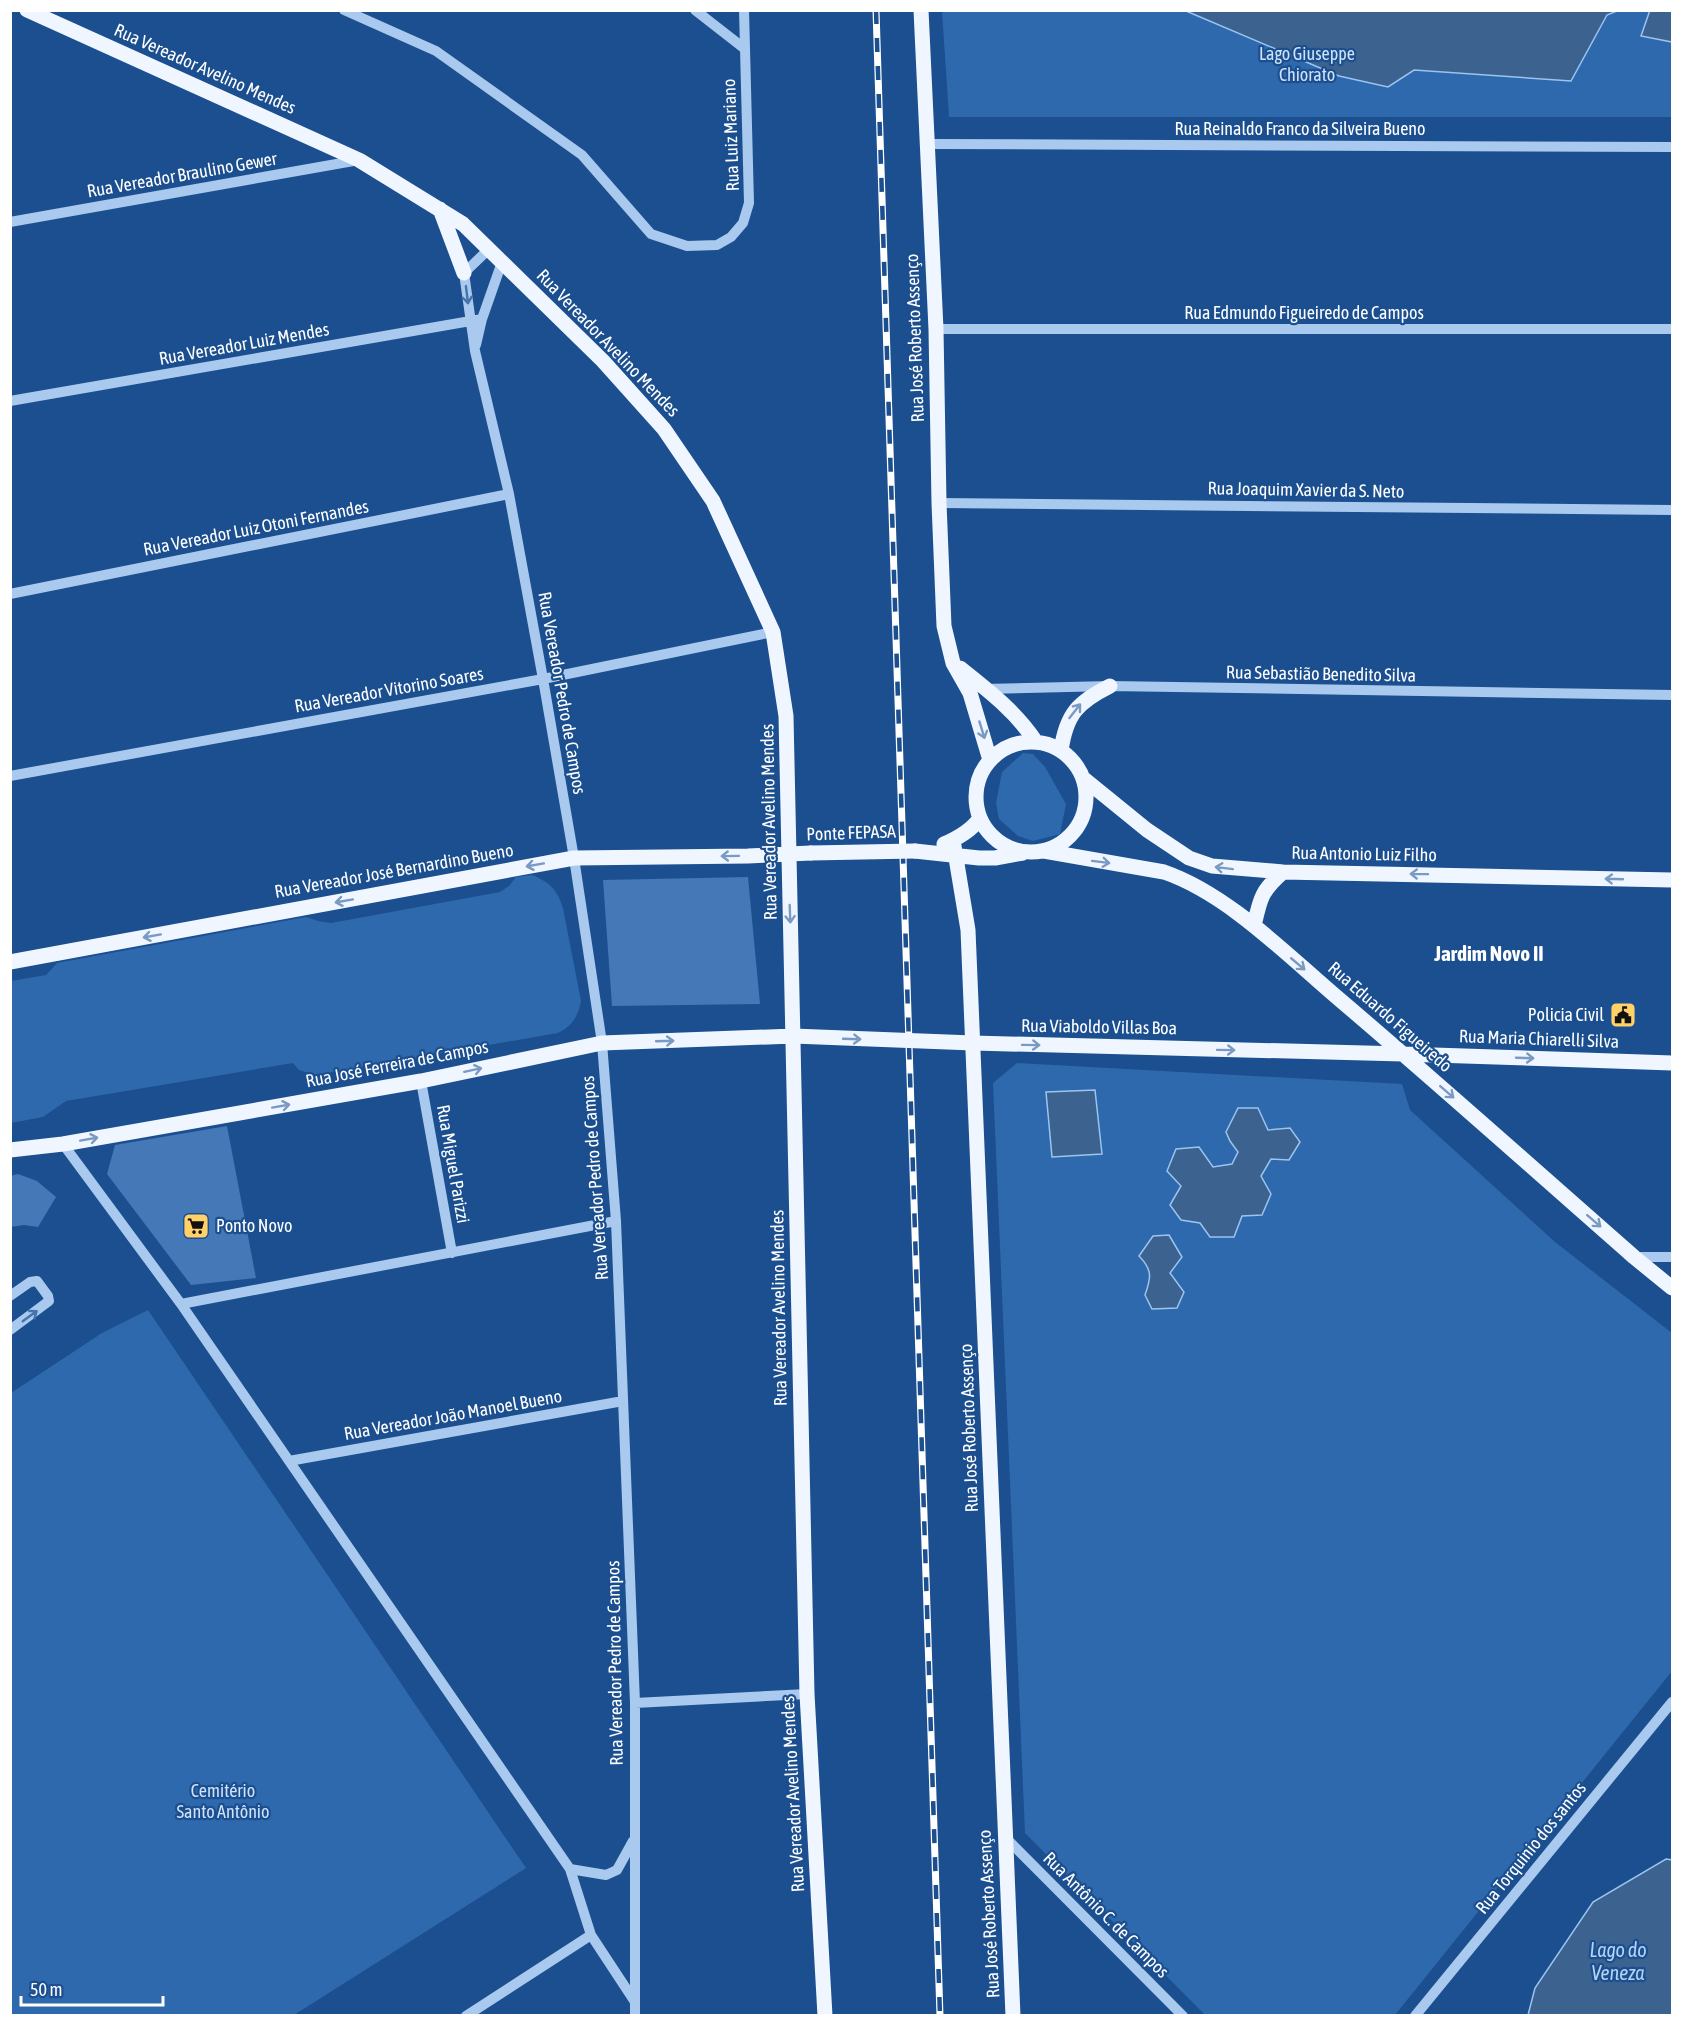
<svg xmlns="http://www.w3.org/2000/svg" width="1683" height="2026" font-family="'Asap Condensed',sans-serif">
<rect width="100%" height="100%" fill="#1b4f8f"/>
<path fill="#2e69ad" d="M942,11H1672V117H949Z
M1023,753L1033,754L1045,767L1066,804L1060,834L1033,841L1018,836L999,819L996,803L1002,772Z
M532,875C550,882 558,891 563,908L581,1001C578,1017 572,1026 558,1033L315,1075L299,1070L293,1063L66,1101L43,1117L11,1123V981L46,975L57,963L306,917L318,921L331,923L500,892L509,886L516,877Z
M1017,1063L1402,1084L1410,1110L1555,1242L1672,1333V1671L1395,2015H1205L1025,1833L993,1083Z
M148,1310L526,1868L294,2015H11V1393L102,1333Z"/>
<path fill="#3c6290" stroke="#9cc4f0" stroke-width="1.5" d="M1650,10L1672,11V42L1641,36Z
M1186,11L1617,10V11L1607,15L1571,81L1414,70L1388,87L1339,76Z
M1095,1090L1102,1154L1052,1157L1046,1092Z
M1238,1108H1258L1268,1130L1290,1128L1300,1142L1289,1160L1271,1159L1261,1176L1271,1194L1262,1215L1242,1216L1234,1237H1210L1200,1223L1181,1220L1170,1205L1181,1186L1167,1171L1176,1149L1199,1147L1213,1167L1232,1164L1238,1152L1230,1141L1226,1132Z
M1169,1235L1182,1257L1170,1273L1184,1292L1177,1308L1152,1309L1145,1295C1151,1278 1153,1270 1139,1256L1153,1236Z
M1666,1859L1672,1860V2015H1528L1535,1988L1593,1902Z"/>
<path fill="#4478b7" d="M748,877L760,1004L612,1006L603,880Z
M227,1126L256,1278L191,1285L107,1174L115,1145Z
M18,1174L37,1181L56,1197L38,1227L24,1225L10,1227V1176Z"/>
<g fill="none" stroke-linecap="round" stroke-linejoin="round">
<path stroke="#a9c9ee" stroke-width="10" d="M344,10L436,51L582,155L651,234L687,246L717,245L731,237L743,223L749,203L744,10
M695,10L745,49
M928,144L1672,147
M10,222L359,160
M489,249L464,273L475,351L509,494L543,679L574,858L602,1043L616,1221L635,1703V2016
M936,329H1672
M476,345L482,319L502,262
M10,401L482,319
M939,503L1672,510
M10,594L509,494
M982,689L1110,686L1672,695
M10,776L543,679L773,632
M421,1081L452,1253
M63,1144L181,1304L570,1869L591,1935L635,2002
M1634,1257H1672
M10,1296L30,1282L37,1281L48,1296L49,1301L10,1330
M181,1304L616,1221
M289,1461L623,1401
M635,1703L807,1694
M1006,1838L1183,2016
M570,1869L606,1875L617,1870L633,1841
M466,2016L591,1935
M1415,2016L1672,1702"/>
<path stroke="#f0f6ff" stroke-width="15" d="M27,10L359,160L463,224L603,361L664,429L713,501L773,632L786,716L807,1694L825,2016
M921,10L936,329L939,503L944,626L953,663L970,693L990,760
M440,209L464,273
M960,668C989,691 1016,712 1036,742
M976 797a55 55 0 1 1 110 0a55 55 0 1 1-110 0Z
M1061,751C1066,714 1078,702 1110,686
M1083,778L1147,830L1189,858L1212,866L1283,872L1672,880
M953,840L968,930L1013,2016
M944,844C958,838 971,831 980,818
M915,851L979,858H995L1023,853
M1044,851L1164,872C1228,894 1287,955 1339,999C1439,1084 1536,1171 1634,1257L1672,1288
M1254,926C1260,899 1261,891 1283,872
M10,962L574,858L748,856L811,853
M973,1043L1403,1054L1672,1063
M10,1150L63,1144L421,1081L602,1043L793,1036"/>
<defs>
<path id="rail" d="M876,10L940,2016"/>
</defs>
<use href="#rail" stroke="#fff" stroke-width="7"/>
<use href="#rail" stroke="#1b4f8f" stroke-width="4.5" stroke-dasharray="14" stroke-linecap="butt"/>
<path stroke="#f0f6ff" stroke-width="15" d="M811,853L915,851
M793,1036L973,1043"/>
</g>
<defs><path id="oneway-shaft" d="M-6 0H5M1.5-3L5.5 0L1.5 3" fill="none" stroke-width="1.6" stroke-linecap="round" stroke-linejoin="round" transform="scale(1.5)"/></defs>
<g stroke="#4674ac">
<use href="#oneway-shaft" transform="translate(467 295) rotate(83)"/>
<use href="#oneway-shaft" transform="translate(30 1316) rotate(-36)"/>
</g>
<g stroke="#7b9ac1">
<use href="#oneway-shaft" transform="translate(1075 711) rotate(-52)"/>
<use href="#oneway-shaft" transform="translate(982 730) rotate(73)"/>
<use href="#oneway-shaft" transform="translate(730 856) rotate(179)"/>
<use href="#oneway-shaft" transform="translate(1101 862) rotate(7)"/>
<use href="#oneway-shaft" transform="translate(535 865) rotate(170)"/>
<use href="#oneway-shaft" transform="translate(1224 868) rotate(-173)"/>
<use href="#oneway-shaft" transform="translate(1419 874) rotate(-179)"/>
<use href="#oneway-shaft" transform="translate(1614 879) rotate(-178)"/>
<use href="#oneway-shaft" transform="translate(344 901) rotate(170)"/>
<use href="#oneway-shaft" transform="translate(790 914) rotate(88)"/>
<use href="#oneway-shaft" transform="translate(152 936) rotate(170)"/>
<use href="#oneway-shaft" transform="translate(1298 964) rotate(40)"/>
<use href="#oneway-shaft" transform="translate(852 1039) rotate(2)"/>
<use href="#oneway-shaft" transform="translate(665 1041) rotate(-2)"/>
<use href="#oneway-shaft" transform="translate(1031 1045) rotate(1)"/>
<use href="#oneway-shaft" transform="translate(1226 1050) rotate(1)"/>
<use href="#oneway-shaft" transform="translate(1525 1058) rotate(2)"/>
<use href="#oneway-shaft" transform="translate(473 1070) rotate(-12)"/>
<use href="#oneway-shaft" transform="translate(1447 1092) rotate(41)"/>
<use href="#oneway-shaft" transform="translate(281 1106) rotate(-10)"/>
<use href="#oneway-shaft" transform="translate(89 1139) rotate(-10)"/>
<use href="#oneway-shaft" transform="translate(1594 1221) rotate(41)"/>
</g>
<defs>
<symbol id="civic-square" viewBox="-11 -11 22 22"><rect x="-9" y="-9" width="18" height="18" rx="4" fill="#ffd166" stroke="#1b4f8f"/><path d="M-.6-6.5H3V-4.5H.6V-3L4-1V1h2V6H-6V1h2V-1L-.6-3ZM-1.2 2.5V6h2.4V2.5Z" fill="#111"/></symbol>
<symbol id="supermarket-square" viewBox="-11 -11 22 22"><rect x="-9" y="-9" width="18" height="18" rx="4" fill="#ffd166" stroke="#1b4f8f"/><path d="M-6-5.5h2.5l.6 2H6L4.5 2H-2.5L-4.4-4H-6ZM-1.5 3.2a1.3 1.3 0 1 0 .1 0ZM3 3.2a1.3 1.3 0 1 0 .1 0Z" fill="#111"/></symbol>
</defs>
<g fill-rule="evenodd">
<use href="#civic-square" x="1608" y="1000" width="30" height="30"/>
<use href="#supermarket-square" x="181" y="1211" width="30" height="30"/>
</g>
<g text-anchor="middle" stroke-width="4.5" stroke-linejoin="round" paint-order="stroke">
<g font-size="18" fill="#cfe3fa" stroke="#1b4f8f">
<text x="1307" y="60">Lago Giuseppe<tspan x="1307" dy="21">Chiorato</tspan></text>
<text x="223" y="1797">Cemitério<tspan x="223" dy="21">Santo Antônio</tspan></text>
</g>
<g font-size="18" fill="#fff" stroke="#1b4f8f">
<text transform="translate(205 69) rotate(24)" y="6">Rua Vereador Avelino Mendes</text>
<text x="1300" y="135">Rua Reinaldo Franco da Silveira Bueno</text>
<text transform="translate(731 135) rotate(-92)" y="6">Rua Luiz Mariano</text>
<text transform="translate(182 175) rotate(-10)" y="6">Rua Vereador Braulino Gewer</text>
<text x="1304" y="319">Rua Edmundo Figueiredo de Campos</text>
<text transform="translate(915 338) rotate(-92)" y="6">Rua José Roberto Assenço</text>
<text transform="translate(608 343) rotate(46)" y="6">Rua Vereador Avelino Mendes</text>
<text transform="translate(244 344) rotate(-10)" y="6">Rua Vereador Luiz Mendes</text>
<text transform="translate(1306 490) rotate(1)" y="6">Rua Joaquim Xavier da S. Neto</text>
<text transform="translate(256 528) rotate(-11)" y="6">Rua Vereador Luiz Otoni Fernandes</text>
<text transform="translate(1321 674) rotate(1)" y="6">Rua Sebastião Benedito Silva</text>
<text transform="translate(389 690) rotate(-10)" y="6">Rua Vereador Vitorino Soares</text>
<text transform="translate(562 693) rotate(80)" y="6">Rua Vereador Pedro de Campos</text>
<text transform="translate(769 822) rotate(-91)" y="6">Rua Vereador Avelino Mendes</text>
<text transform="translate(851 833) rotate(-2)" y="6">Ponte FEPASA</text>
<text transform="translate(1364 854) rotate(1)" y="6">Rua Antonio Luiz Filho</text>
<text transform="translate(394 871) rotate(-10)" y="6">Rua Vereador José Bernardino Bueno</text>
<text transform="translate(1390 1017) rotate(41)" y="6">Rua Eduardo Figueiredo</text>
<text transform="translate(1099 1027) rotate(1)" y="6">Rua Viaboldo Villas Boa</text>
<text transform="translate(1539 1039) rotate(2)" y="6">Rua Maria Chiarelli Silva</text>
<text transform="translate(397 1064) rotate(-11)" y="6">Rua José Ferreira de Campos</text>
<text transform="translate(453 1164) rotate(80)" y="6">Rua Miguel Parizzi</text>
<text transform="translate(595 1178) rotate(-94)" y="6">Rua Vereador Pedro de Campos</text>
<text transform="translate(779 1308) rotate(-91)" y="6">Rua Vereador Avelino Mendes</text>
<text transform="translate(453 1415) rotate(-10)" y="6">Rua Vereador João Manoel Bueno</text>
<text transform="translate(969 1428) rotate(-92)" y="6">Rua José Roberto Assenço</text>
<text transform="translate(615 1663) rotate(-91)" y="6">Rua Vereador Pedro de Campos</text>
<text transform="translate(793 1794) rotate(-93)" y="6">Rua Vereador Avelino Mendes</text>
<text transform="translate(1531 1848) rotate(-51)" y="6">Rua Torquinio dos santos</text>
<text transform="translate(989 1914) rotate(-93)" y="6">Rua José Roberto Assenço</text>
<text transform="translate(1106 1915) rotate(45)" y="6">Rua Antônio C. de Campos</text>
</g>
<g font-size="18" fill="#fff" stroke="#1b4f8f" text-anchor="end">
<text x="1604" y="1021">Policia Civil</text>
<text x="216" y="1232" text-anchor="start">Ponto Novo</text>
</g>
<g font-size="20" font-style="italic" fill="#b5d3f5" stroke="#1b4f8f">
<text x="1618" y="1957">Lago do<tspan x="1618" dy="23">Veneza</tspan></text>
</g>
<g font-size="21" font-weight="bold" fill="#fff" stroke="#1b4f8f">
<text x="1489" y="961">Jardim Novo II</text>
</g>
</g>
<rect width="1683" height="2026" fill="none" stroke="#ffffff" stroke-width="24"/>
<path d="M21 1996v9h142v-9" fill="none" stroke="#ffffff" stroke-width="3"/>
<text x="30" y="1996" font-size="18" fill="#ffffff" stroke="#1b4f8f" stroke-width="4.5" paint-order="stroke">50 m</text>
</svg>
